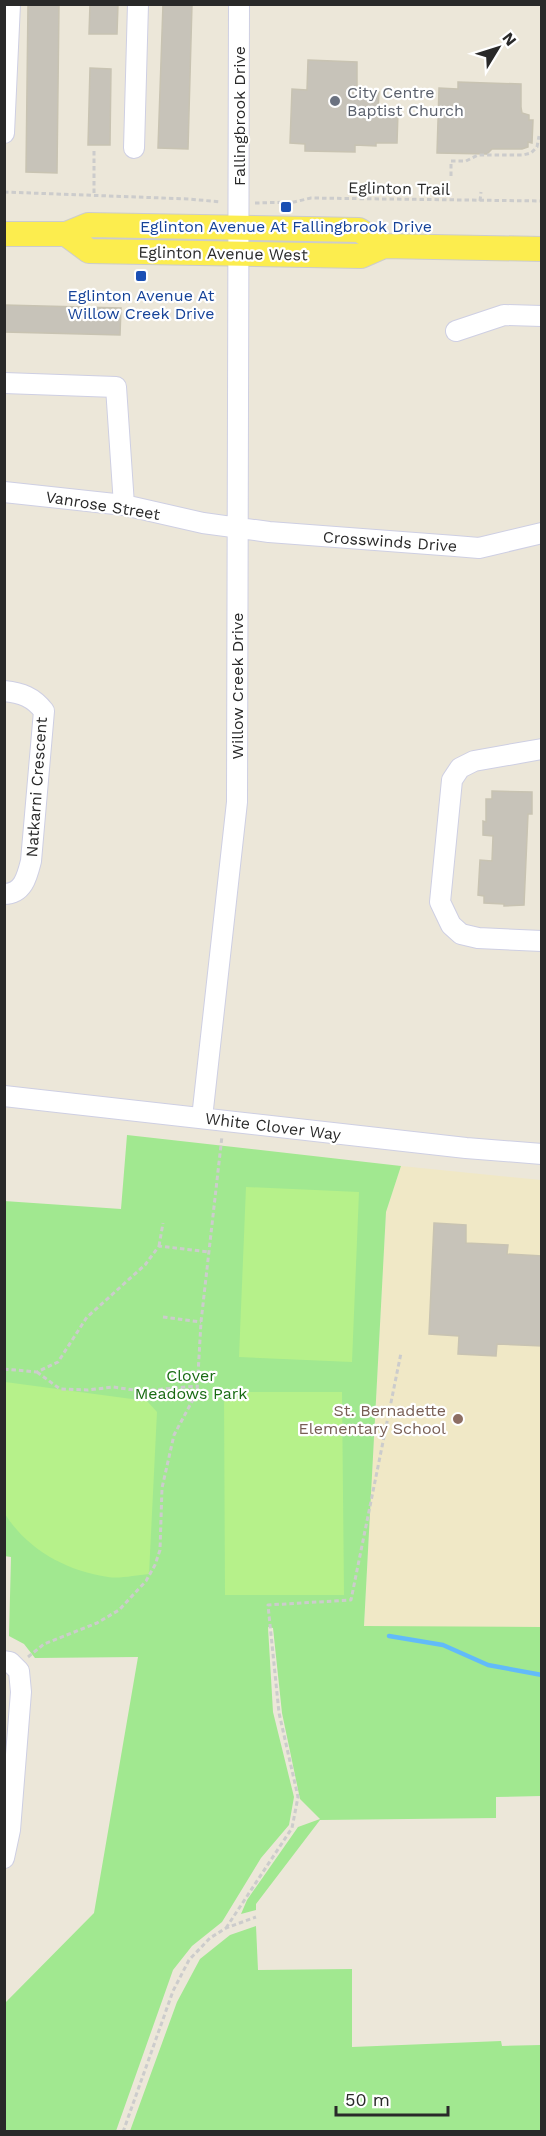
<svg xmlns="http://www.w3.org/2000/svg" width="546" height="2136" font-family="'Work Sans',sans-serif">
<rect width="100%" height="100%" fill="#ece7d9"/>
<path fill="#f0e8c6" d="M401,1166L541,1180V1627H364L386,1212Z"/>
<path fill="#a1e890" d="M127,1135L401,1166L386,1212L364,1626L541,1627V1796L496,1797V1818L320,1820L256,1904V1910L241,1914L247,1900L298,1827L320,1819L300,1799L282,1713L273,1628L268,1627L273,1712L294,1797L289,1825L261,1858L222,1922L192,1946L173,1970L116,2131H5V2003L94,1913L138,1657L35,1658L24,1644L9,1636L11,1557L4,1556V1201L121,1209Z
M256,1926L258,1970L352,1969V2047L501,2041L502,2046L541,2045V2131H130L177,2002L200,1959L230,1935Z"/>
<path fill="#b6f18a" d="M246,1187L359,1192L352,1362L239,1357Z
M5,1382L147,1401L157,1412L149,1574C136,1575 120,1579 108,1577C66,1571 27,1549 5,1514Z
M224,1392H342L344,1595H225Z"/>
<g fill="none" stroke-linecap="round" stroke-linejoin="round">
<path stroke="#62bbf9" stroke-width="4.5" d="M389,1636L443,1645L488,1665L542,1675"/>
</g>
<path fill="#c7c3b9" stroke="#c8c3b2" stroke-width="1.5" d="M28,4H59L57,173L26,172Z
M90,4H118L117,34H89Z
M163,4H192L188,149L158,148Z
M308,60L357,62V91L379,92L378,111L398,112L397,143H376V146L355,145V152L305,151V144L290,143L292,89L307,90Z
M90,68L111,69L110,145H88Z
M458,82L521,84V107L522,113L529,115V120H533L532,143L528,142V147L522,149H492L487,154L437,153L439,88L458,89Z
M4,305L121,308L120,335L4,332Z
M492,791L532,792V814H528L524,905L504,906V904L484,903V896L478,895L480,860L492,861L493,836L483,835V821L486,822V799H492Z
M434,1223L466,1225V1243L508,1245L507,1254L542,1256V1346L497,1344L496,1356L458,1354L459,1336L429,1334Z"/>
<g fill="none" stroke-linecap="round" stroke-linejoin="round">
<defs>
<path id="minor" d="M4,133L10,4
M134,148L138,4
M456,331L504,315L542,316
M4,383L116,387L124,505
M4,492L124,505L203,523L269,532L455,546L479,548L542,533
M4,691C22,693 33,697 44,711L31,861C27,877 23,894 4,894
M542,749L474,761L460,768L452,780L440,902L451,925L461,934L478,938L542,941
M4,1096L466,1148L542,1154
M202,1118L237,802L239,4
M4,1661L10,1662L19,1671L21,1692L10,1830L4,1858"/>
<path id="major" d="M4,234H66L88,225L359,230L384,246
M66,234L89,251L361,256L384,246L542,249"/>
</defs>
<use href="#minor" stroke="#cecfe3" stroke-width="22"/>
<use href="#major" stroke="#ccc" stroke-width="26"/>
<path stroke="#ccc" stroke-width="3" stroke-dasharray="4.5 3" stroke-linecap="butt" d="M94,151V196
M451,176V161H466L478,155H523L531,153L537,147L539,136
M4,192L189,199L221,202
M480,201L481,192
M255,203L294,202L311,198L542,201
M159,1246L163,1223
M163,1317L201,1322
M4,1369L37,1372L58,1362L87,1317L145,1265L159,1246L209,1252
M37,1372L60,1389L88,1390L113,1387L141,1391L197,1386
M28,1657L44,1644L97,1623L119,1610L146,1581L155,1565L160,1550L162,1488L174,1435L197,1392L201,1322L222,1136
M226,1928L292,1828L298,1797L279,1713L268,1605L351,1600L401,1353
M123,2132L173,1991L189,1960L210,1938L226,1928L256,1917"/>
<use href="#minor" stroke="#fff" stroke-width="20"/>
<use href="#major" stroke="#fced4e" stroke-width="24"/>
</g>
<circle fill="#6b7280" stroke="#fff" stroke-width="2" cx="335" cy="101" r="6"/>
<g fill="#1a4fb4" stroke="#fff" stroke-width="2">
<rect x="280" y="201" width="12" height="12" rx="3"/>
<rect x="135" y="270" width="12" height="12" rx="3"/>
</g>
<circle fill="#8d6e63" stroke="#fff" stroke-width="2" cx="458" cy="1419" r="6"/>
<g text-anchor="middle" stroke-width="4.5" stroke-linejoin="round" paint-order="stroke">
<g font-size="16" fill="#5b616d" stroke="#fff" text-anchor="start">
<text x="347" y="98">City Centre<tspan x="347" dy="18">Baptist Church</tspan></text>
</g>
<g font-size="16" fill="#292929" stroke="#fff">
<text transform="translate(239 116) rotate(-90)" y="6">Fallingbrook Drive</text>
<text transform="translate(399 188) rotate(1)" y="6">Eglinton Trail</text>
<text transform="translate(223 253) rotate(1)" y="6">Eglinton Avenue West</text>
<text transform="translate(103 505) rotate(9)" y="6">Vanrose Street</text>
<text transform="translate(390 541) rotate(4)" y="6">Crosswinds Drive</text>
<text transform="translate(237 686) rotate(-90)" y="6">Willow Creek Drive</text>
<text transform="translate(36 787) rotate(-86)" y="6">Natkarni Crescent</text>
<text transform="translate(273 1126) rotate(7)" y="6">White Clover Way</text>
</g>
<g font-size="16" fill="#164399" stroke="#fff">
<text x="286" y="232">Eglinton Avenue At Fallingbrook Drive</text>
<text x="141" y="301">Eglinton Avenue At<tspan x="141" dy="18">Willow Creek Drive</tspan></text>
</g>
<g font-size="16" fill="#196b13" stroke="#fff">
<text x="191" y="1381">Clover<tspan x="191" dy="18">Meadows Park</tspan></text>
</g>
<g font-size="16" fill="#785e54" stroke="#fff" text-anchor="end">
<text x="446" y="1416">St. Bernadette<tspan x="446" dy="18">Elementary School</tspan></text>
</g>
</g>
<rect width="546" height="2136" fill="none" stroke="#292929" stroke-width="12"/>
<g transform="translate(498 48) rotate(52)" stroke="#ffffff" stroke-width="4.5" paint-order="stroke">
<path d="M0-4.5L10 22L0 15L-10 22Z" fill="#292929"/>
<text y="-9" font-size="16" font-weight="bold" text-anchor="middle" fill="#292929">N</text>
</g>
<path d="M336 2106v9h112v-9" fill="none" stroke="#292929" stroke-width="3"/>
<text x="345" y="2106" font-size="18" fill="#292929" stroke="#ffffff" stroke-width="4.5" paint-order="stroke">50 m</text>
</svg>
